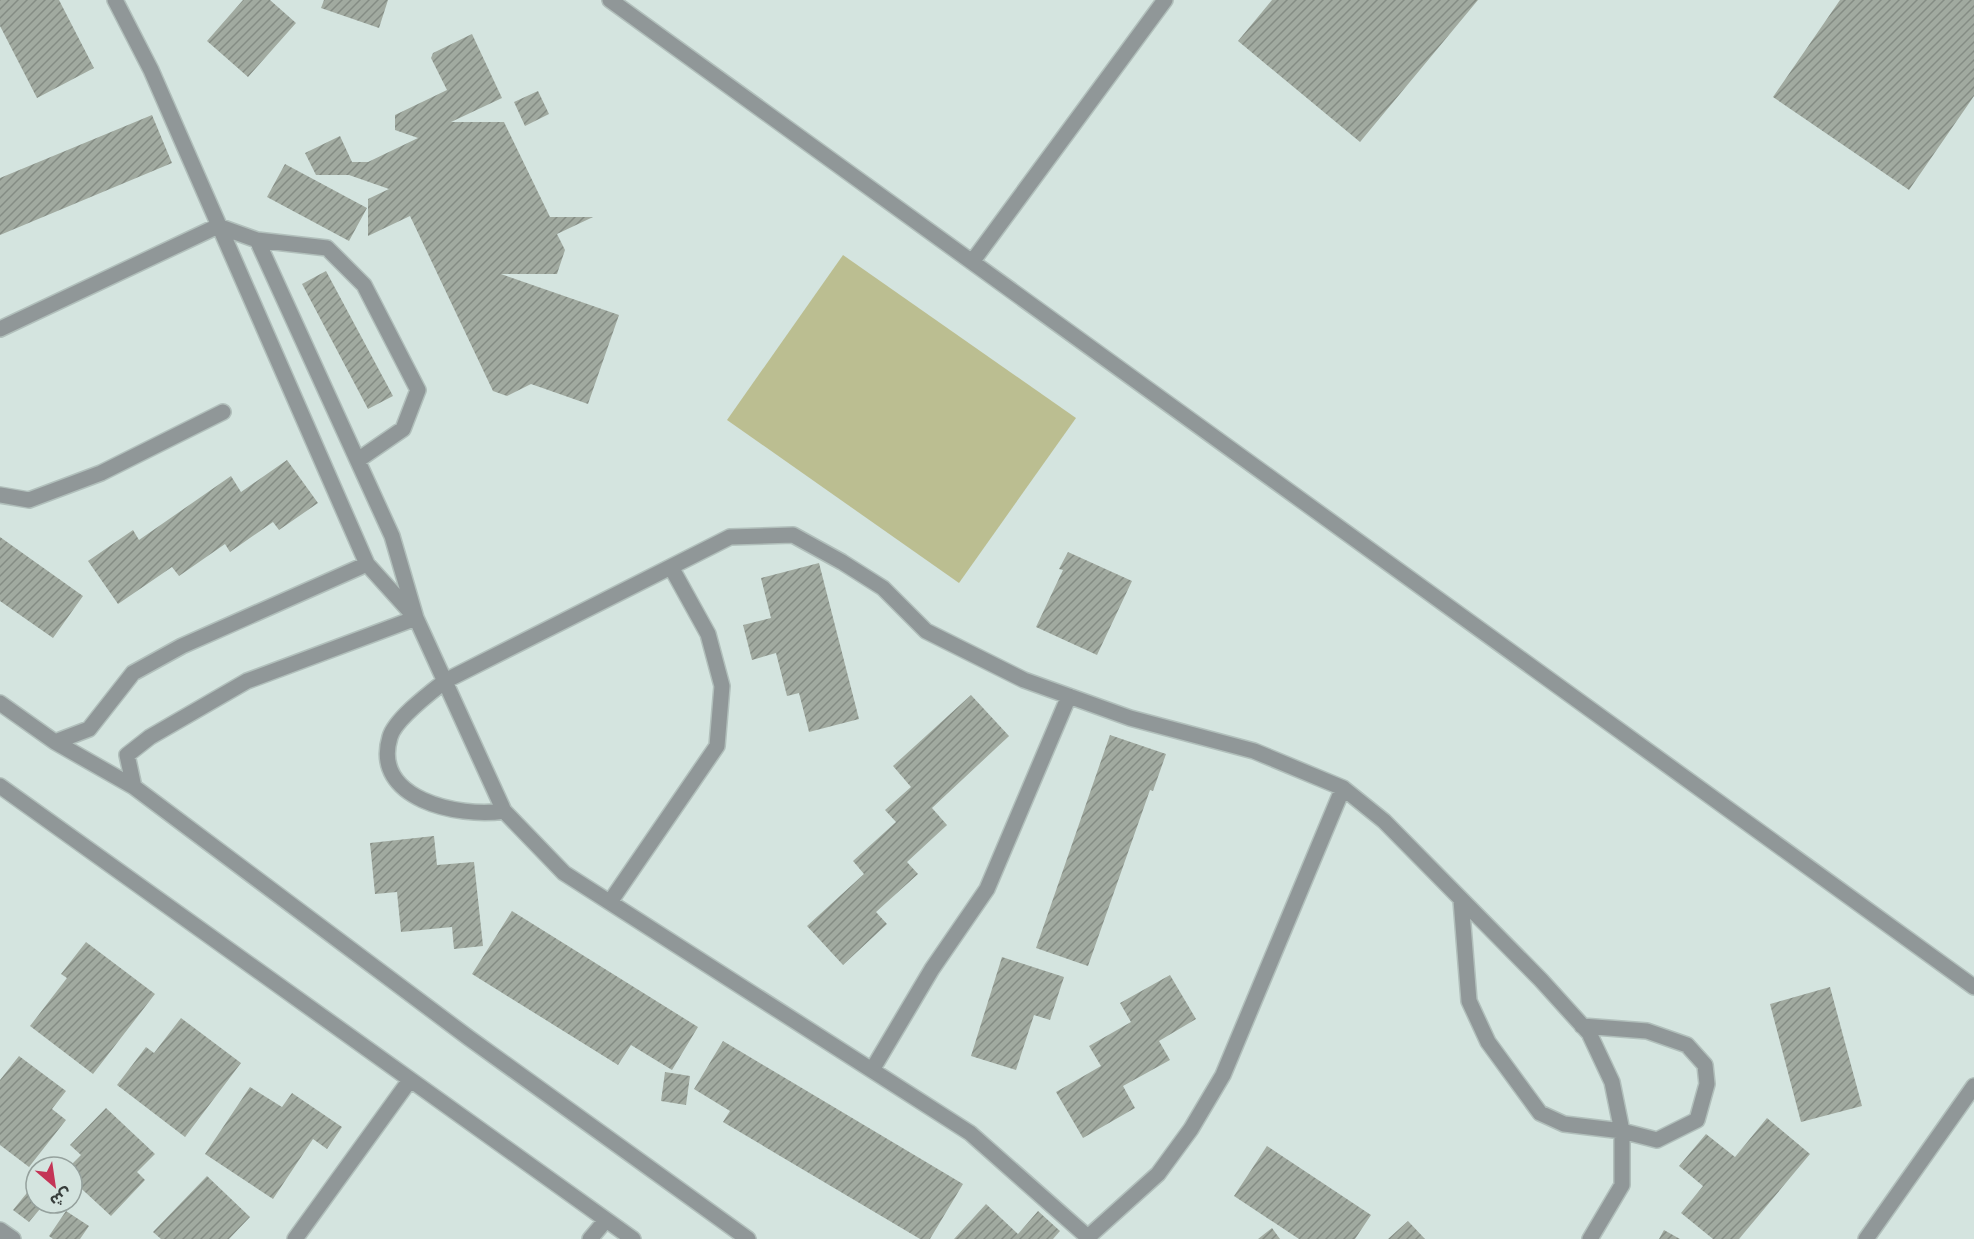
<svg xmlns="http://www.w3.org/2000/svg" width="1974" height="1239" font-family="Quicksand,'Noto Sans Arabic',sans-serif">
<defs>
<pattern id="building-hatch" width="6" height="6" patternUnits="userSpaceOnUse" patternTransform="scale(1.5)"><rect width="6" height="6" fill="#a1aaa0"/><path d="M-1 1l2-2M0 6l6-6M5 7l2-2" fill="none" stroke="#848c84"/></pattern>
</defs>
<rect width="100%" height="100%" fill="#d4e4df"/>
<path fill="#bbbe91" d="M843,255L1076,418L959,583L727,420Z"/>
<path fill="url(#building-hatch)" d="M0,0H59L94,68L37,98L0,26Z
M243,0H270L296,23L248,77L207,41Z
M324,0H388L379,28L321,8Z
M1272,0H1478L1360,142L1238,41Z
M1840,0H1974V96L1909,190L1773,97Z
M472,34L502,98L451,122H504L550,217H593L557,234L565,250L557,274H501L619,315L588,404L531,384L507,396L493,391L410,216L368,236V199L389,189L349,175H316L305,153L340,136L352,162H368L418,138L395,130V115L447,90L431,58L433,53Z
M538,91L549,114L525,126L514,102Z
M152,115L172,163L0,235V178Z
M285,164L367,208L349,241L267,197Z
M326,271L393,396L368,409L302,284Z
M287,460L318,503L279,530L273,522L230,552L225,544L179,576L172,567L118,604L88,561L133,530L139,540L231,476L241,492Z
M0,537L83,596L53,638L0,601Z
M1068,552L1132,581L1097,655L1036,627L1063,570L1059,569Z
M819,563L859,719L809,732L799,693L787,696L776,653L752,660L743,625L771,618L761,578Z
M971,695L1009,736L932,808L947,825L907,862L918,874L876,912L887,924L843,965L807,926L864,874L853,861L896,822L885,810L911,787L893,766Z
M1110,735L1166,754L1153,791L1150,790L1088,966L1036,948Z
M434,836L437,865L474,862L483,946L454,949L452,927L401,932L397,892L375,894L370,843Z
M512,911L698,1027L672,1070L631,1045L618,1065L472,974Z
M86,942L155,994L93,1074L30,1026L67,978L61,974Z
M1002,957L1064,977L1050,1020L1034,1015L1016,1070L971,1056Z
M1170,975L1196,1019L1159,1041L1170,1060L1123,1086L1135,1108L1083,1138L1056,1092L1101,1066L1089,1046L1131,1022L1120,1003Z
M1830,987L1862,1106L1801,1122L1770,1004Z
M181,1018L241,1063L185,1137L117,1085L146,1047L154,1053Z
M723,1041L963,1184L930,1239H920L723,1122L730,1111L694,1089Z
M19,1056L66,1091L52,1109L66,1120L29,1167L0,1145V1080Z
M665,1072L690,1076L686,1105L661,1101Z
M250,1087L282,1107L292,1093L342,1127L327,1149L313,1139L273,1199L205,1154Z
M106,1108L155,1154L137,1172L145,1180L111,1216L72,1180V1167H69L81,1155L70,1145Z
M1767,1118L1810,1154L1739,1239H1713L1681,1213L1703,1186L1679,1166L1706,1134L1735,1157Z
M1267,1146L1371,1215L1355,1239H1299L1234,1196Z
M207,1176L250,1217L229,1239H161L153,1232Z
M35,1183L36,1203H45L29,1222L13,1210Z
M986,1204L1018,1234L1038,1211L1060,1231L1053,1239H954Z
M66,1211L89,1226L80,1239H53L49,1236Z
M1408,1221L1425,1239H1388Z
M1272,1228L1280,1239H1258Z
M1664,1230L1680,1239H1659Z"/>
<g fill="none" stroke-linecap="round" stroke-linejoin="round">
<defs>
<path id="minor" d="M115,0L151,70L367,564L414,616
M610,0L1974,987
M257,240L327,248L364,285L418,390L403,429L358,460
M972,262L1165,0
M0,329L218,226L257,240L392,536L416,618L504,811L564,873L970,1133L1090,1239
M0,495L29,500L101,473L223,412
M0,703L55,742L134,787L469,1038L748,1239
M55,742L89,729L133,673L182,646L367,564
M0,786L633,1239
M134,787L127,755L150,737L247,681L416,618
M504,811C458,818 371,799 390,737C395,719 431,692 445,681L730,537L793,535L842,562L883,588L926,631L1024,680L1130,718L1254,751L1343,788L1384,821L1541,980L1589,1033L1612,1082L1622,1131V1185L1590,1239
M1461,900L1469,1001L1488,1042L1540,1113L1564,1124L1622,1131L1657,1140L1697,1120L1707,1084L1705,1065L1687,1045L1647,1031L1582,1026
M610,902L717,746L722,686L708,634L671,567
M872,1070L932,969L987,889L1069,696
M0,1230L13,1239
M1088,1237L1158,1174L1191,1129L1223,1075L1343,788
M295,1239L410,1080
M590,1239L606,1220
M1866,1239L1974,1086"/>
</defs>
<use href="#minor" stroke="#b1bfbb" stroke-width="18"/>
<use href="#minor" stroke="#909798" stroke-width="15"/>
</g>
<g transform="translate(54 1185) rotate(151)"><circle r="28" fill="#d4e4df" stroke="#95a19d" stroke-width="1.5"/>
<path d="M0-4.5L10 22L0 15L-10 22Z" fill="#c43456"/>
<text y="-9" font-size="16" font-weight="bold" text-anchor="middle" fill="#373d3b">ش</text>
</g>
</svg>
